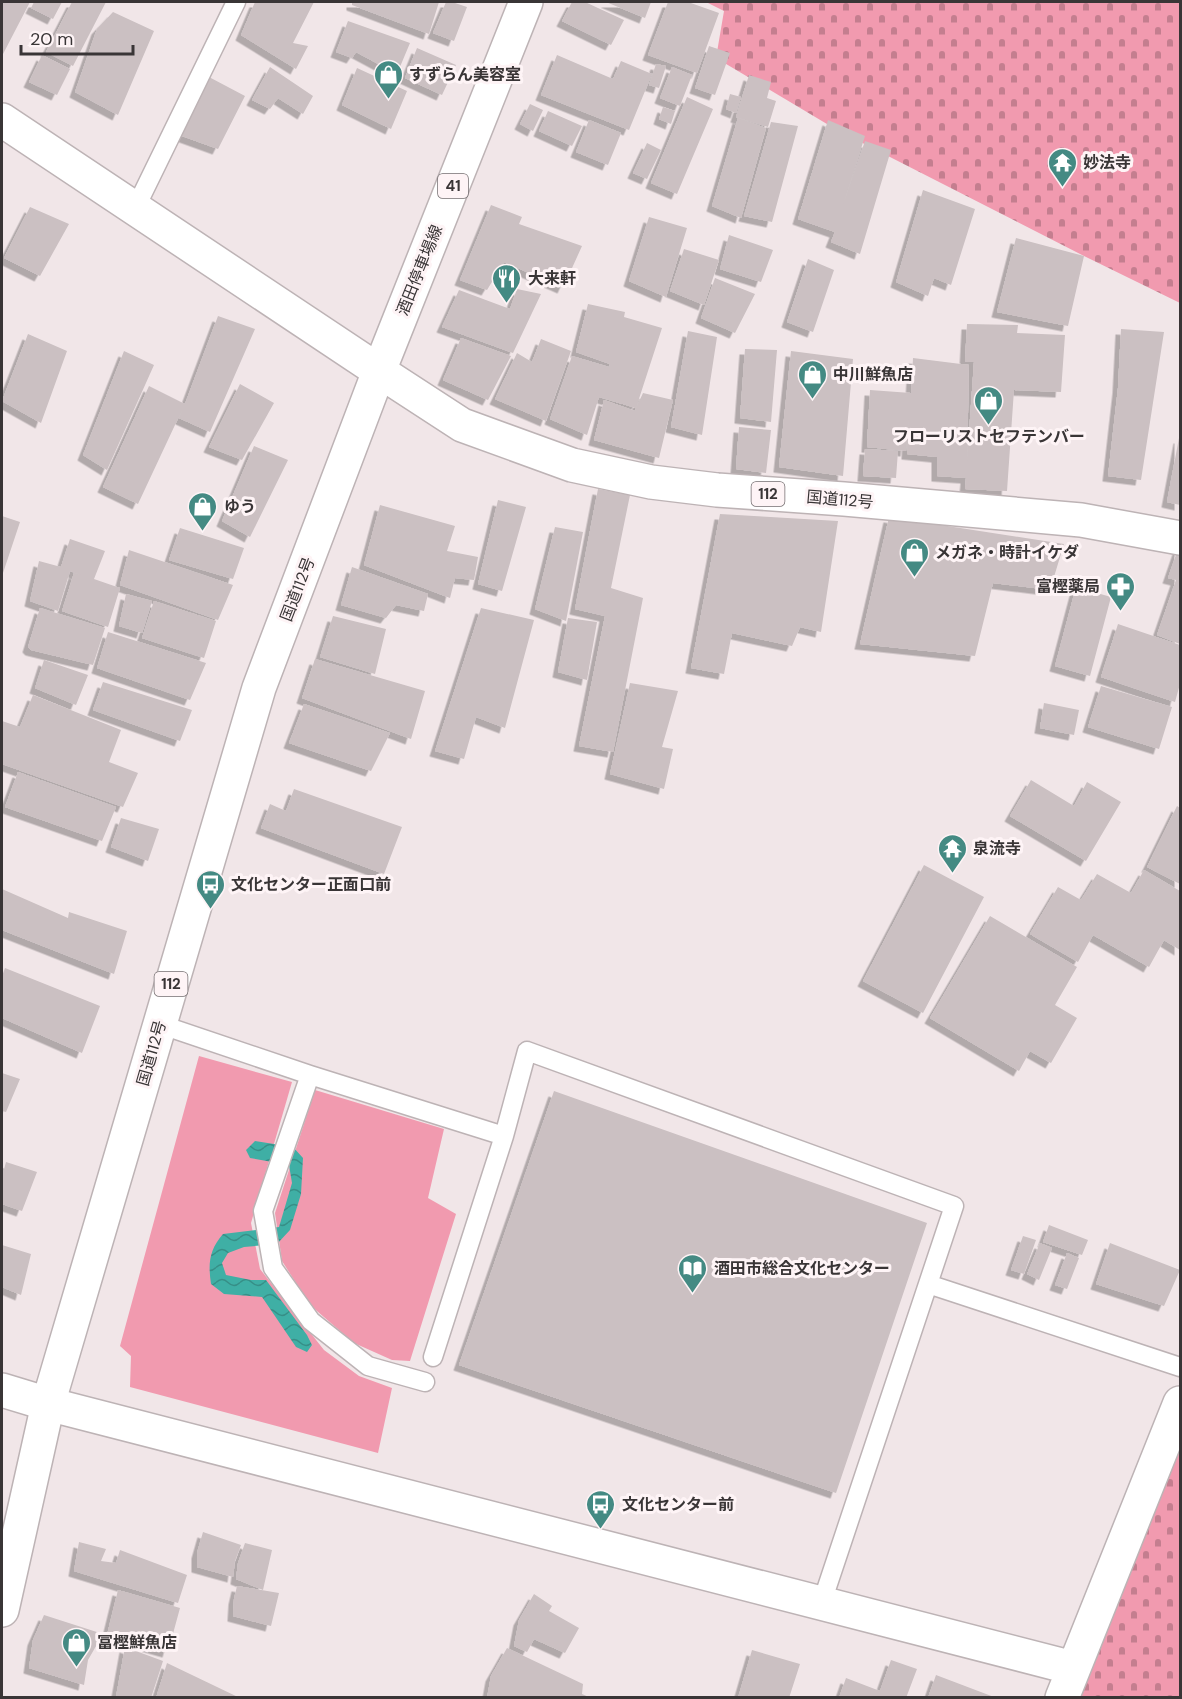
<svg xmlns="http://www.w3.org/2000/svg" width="1182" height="1699" font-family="'DM Sans','Noto Sans JP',sans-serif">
<defs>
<pattern id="cemetery-stones" width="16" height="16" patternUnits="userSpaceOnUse" patternTransform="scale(1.5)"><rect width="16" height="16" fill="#f19aaf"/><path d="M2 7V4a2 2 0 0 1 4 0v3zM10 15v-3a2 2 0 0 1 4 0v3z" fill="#c47e8f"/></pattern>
<pattern id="water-waves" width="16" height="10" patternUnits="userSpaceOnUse" patternTransform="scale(1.5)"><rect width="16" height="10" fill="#3fafa5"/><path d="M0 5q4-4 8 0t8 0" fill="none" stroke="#368f87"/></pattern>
<filter id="shadow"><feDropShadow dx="-5.5" dy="5.5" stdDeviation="0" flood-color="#0004"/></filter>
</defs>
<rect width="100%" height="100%" fill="#f1e6e8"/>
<path fill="#f19aaf" d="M199,1056L292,1082L251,1223L260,1269L324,1350L359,1376L392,1388L378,1453L130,1387L131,1356L120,1346Z
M315,1090L444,1129L428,1198L456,1214L410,1361L392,1360L354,1343L310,1305L282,1261L275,1213Z"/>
<path fill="url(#cemetery-stones)" d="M706,2H1180V303L1084,256L837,130L716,58L724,11Z
M1180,1449V1697H1081Z"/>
<path fill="url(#water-waves)" d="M255,1141L293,1147L303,1158L301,1194L290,1230L277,1244L244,1247L228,1253L222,1263L226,1275L251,1280H266L307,1335L312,1345L307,1352L296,1347L262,1297L224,1294L211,1284C208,1264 209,1250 223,1234L279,1227L292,1183L289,1165L250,1158L246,1150Z"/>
<path fill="#cbc0c2" filter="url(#shadow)" d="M2,2H30L2,56Z
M34,2H62L53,19L31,8Z
M72,2H106L73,66L46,52Z
M255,2H314L293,43L308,46L296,69L241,35Z
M352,2H439L429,34L352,5Z
M446,2H452L467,7L454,41L433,33Z
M572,2H585L624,20L611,45L562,21Z
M606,2H651L645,18Z
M668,2H688L719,13L697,73L648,55Z
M113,12L154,31L118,115L75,92L97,29Z
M348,21L410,43L397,74L356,52L352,58L336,52Z
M709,46L730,53L715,95L695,88Z
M417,48L456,65L442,95L405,78Z
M42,55L70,69L57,95L29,82Z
M557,55L613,79L621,61L652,74L629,130L541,95Z
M656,64L666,66L659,88L649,85Z
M270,67L313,96L303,114L278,98L270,109L252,100Z
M672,67L692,75L680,106L660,98Z
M357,68L407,91L391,129L342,105Z
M749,75L771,82L767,98L776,101L768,127L736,117Z
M209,77L245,96L218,149L182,136Z
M730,94L741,97L736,113L726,109Z
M687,97L713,109L677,194L651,183Z
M530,104L543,110L533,131L520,124Z
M663,107L675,111L671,124L659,119Z
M548,111L582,126L572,146L539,131Z
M738,118L766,128L741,218L712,206Z
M589,120L621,133L608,165L576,152Z
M828,120L865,136L843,205L865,141L891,150L860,254L831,242L835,232L798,219Z
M771,122L798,126L772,222L744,216Z
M647,143L661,150L647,179L633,173Z
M923,190L975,209L951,285L934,278L928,296L896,282Z
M491,205L522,217L519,224L582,246L563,288L504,262L487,290L460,280Z
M30,207L69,224L40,276L4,258Z
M649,217L687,228L666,297L629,281Z
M729,235L773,250L761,282L720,269Z
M1016,238L1084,256L1068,326L997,312Z
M684,249L719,260L704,305L670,291Z
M808,259L834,270L813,332L787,322Z
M715,278L755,294L735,333L701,318Z
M517,289L541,294L513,353L442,327L459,290L510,309Z
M588,304L625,312L624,317L662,328L636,408L643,393L673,400L659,458L594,440L604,400L635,411L636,408L599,397L587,435L550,419L572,356L609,367L610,364L576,352Z
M218,316L255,329L210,432L179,418L182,410L138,504L103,487L149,386L185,404Z
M967,324L1018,325L1017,333L1065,335L1061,392L1014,390L1007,491L965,489L966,478L937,476V457L907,454L909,418L906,451L867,447L870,390L911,393L913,358L969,365L967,461L974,362H965Z
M1121,329L1164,332L1141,480L1108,476L1118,388Z
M688,331L717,337L702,435L671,427Z
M28,334L67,351L41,423L2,401Z
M461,338L511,356L488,400L443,380Z
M541,339L571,351L546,421L495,399L517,353L532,362Z
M745,349L777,350L771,422L740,418Z
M124,351L154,365L107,470L83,455Z
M791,351L853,359L843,476L779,467Z
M240,384L274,403L242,460L209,447Z
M739,427L771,430L766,473L736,469Z
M1179,438H1180V505L1167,502Z
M254,446L288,460L250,537L222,521Z
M865,449L898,451L896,478L863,476Z
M598,489L630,495L611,588L643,598L613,752L579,746L605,616L575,609Z
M498,500L526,507L502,591L478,584Z
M380,505L455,526L447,551L478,557L474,580L455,578L450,598L364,565Z
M720,514L838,521L821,632L800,627L792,646L732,633L724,674L691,668Z
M2,516L20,522L2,576Z
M889,517L1064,544L1050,590L993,583L975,656L860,644Z
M555,527L583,532L566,621L535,609Z
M180,528L244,548L233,579L169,560Z
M70,539L105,551L94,579L120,588L108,627L62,611L74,573L81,575L70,571L58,611L30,601L39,561L61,567Z
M1178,549H1180V644L1157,635L1176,580L1168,578Z
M129,550L233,585L218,620L120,585Z
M352,567L428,594L424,611L396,605L386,618L341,605Z
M1076,587L1111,597L1090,676L1055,666Z
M126,594L152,601L142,633L119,626Z
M154,601L216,621L204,658L142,638Z
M40,608L105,628L93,665L31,650L28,647Z
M481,608L534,620L505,728L476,717L464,759L435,751Z
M333,616L386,629L375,674L320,657Z
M568,618L597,622L587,680L558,672Z
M1118,624L1180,645V684L1175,702L1101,677Z
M108,632L206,663L190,700L97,668Z
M315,659L425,691L411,739L302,698Z
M44,660L88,675L76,705L35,688Z
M103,682L192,710L180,741L93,710Z
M630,683L678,691L662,747L673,749L664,789L610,774Z
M1101,686L1172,707L1159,749L1088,727Z
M33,695L121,730L109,762L138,773L123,807L2,764V721L20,727Z
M1044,703L1079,710L1074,735L1040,728Z
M304,704L390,733L371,771L289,743Z
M18,772L116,807L102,841L5,807Z
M1031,780L1074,806L1087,782L1121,802L1086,861L1010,816Z
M294,789L402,827L384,874L261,828L270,804L286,811Z
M1177,806L1180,808V884L1147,867Z
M121,818L159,829L148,861L111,847Z
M924,865L984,897L923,1013L863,981Z
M1144,870L1180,891V950L1164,940L1149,967L1093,935L1078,962L1030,934L1058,887L1081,900L1097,874L1131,893Z
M2,889L68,918L69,912L127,931L114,974L2,930Z
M990,916L1077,967L1055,1005L1077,1018L1051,1063L1030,1051L1019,1071L930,1018Z
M5,968L100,1006L82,1053L2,1018V976Z
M2,1073L20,1079L6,1112L2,1111Z
M554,1091L927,1223L836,1493L459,1365Z
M6,1162L37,1172L22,1211L2,1204V1177Z
M1049,1225L1088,1240L1082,1255L1043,1242Z
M1023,1236L1036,1240L1024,1274L1011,1270Z
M1040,1243L1052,1248L1039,1280L1027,1274Z
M1110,1243L1180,1270L1164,1306L1096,1284Z
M2,1245L31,1254L21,1295L2,1287Z
M1067,1253L1079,1258L1067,1289L1055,1285Z
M203,1532L241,1545L235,1561L233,1577L197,1567V1553Z
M79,1542L106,1549L101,1561L116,1563L120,1550L187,1575L178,1603L74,1571Z
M245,1543L272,1550L263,1590L236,1579L238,1563Z
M237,1586L279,1593L271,1626L233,1616L234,1599Z
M118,1590L180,1608L168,1652L107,1635Z
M534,1594L552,1606L549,1611L579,1628L565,1653L534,1639L527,1652L514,1646L519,1620Z
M44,1615L103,1634L88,1660L84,1685L29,1668L33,1640Z
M125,1647L163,1661L151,1698L116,1697Z
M507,1648L583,1684L582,1694L591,1698H487L491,1676Z
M752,1650L800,1664L789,1698H738Z
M891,1660L917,1669L906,1698L878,1696L877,1698H839L846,1678L880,1691Z
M167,1663L240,1698H156Z
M936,1675L994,1697V1698H928Z"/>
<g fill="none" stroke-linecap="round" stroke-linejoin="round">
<defs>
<path id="service" d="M135,209L236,2
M159,1024L310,1075L504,1136L527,1051L954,1206L822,1602
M310,1075L263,1211L273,1268L311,1321L368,1366L425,1382
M928,1284L1180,1367
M433,1357L504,1136"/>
<path id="minor" d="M2,1390L48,1404L1073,1668
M1062,1698L1180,1403"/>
<path id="tertiary" d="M2,120L379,371"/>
<path id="primary" d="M379,371L526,2"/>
<path id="trunk" d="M2,1610L48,1404L259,688L379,371L462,425L572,465L651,482L717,490L844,499L1081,520L1180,538"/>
</defs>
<use href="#service" stroke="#bdb3b5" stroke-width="21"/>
<use href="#minor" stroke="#bdb3b5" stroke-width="36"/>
<use href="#tertiary" stroke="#bdb3b5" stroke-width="36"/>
<use href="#primary" stroke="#bdb3b5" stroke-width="36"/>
<use href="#trunk" stroke="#bdb3b5" stroke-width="36"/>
<use href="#service" stroke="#fff" stroke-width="18"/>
<use href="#minor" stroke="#fff" stroke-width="33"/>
<use href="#tertiary" stroke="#fff" stroke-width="33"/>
<use href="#primary" stroke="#fff" stroke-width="33"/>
<use href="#trunk" stroke="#fff" stroke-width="33"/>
</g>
<defs>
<symbol id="shop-pin" viewBox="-11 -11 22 30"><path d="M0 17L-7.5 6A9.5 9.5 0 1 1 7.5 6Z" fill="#448a83" stroke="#fef4f6"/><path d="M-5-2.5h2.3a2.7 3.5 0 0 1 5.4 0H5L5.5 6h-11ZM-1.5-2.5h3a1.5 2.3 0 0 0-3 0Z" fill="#fff"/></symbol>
<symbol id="temple-pin" viewBox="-11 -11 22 30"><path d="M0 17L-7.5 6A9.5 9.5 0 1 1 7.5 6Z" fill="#448a83" stroke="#fef4f6"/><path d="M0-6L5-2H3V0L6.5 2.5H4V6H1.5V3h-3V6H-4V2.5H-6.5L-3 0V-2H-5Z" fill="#fff"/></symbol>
<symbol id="restaurant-pin" viewBox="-11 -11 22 30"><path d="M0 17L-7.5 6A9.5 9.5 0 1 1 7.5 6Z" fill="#448a83" stroke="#fef4f6"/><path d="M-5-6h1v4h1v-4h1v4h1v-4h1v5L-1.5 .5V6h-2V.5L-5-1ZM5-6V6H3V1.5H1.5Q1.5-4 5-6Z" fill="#fff"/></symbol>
<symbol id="pharmacy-pin" viewBox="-11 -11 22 30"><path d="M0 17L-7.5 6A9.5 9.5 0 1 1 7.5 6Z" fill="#448a83" stroke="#fef4f6"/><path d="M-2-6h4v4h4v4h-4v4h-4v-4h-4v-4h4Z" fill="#fff"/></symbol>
<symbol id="bus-pin" viewBox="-11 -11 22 30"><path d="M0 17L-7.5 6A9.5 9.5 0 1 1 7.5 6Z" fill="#448a83" stroke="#fef4f6"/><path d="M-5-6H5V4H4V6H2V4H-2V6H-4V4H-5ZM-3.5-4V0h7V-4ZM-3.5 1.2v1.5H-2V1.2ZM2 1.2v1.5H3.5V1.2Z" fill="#fff"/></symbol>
<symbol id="library-pin" viewBox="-11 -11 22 30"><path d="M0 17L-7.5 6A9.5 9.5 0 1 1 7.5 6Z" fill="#448a83" stroke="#fef4f6"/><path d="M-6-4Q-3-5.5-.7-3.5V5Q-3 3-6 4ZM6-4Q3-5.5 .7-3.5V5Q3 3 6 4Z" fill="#fff"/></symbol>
</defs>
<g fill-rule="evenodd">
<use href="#shop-pin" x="372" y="58" width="33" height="45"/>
<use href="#temple-pin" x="1046" y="146" width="33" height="45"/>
<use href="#restaurant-pin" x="490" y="262" width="33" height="45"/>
<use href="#shop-pin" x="796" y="358" width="33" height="45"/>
<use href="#shop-pin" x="972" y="384" width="33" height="45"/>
<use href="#shop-pin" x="186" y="490" width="33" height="45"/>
<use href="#shop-pin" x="898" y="536" width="33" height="45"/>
<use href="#pharmacy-pin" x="1104" y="570" width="33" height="45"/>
<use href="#temple-pin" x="936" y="832" width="33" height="45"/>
<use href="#bus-pin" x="194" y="868" width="33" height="45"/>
<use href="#library-pin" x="676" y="1252" width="33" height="45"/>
<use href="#bus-pin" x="584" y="1488" width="33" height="45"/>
<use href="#shop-pin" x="60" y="1626" width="33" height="45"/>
</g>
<g text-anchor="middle" stroke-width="6" stroke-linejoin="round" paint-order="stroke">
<g fill="#fef4f6" stroke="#746e70" stroke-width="1.5">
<rect x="438" y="174" width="30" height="24" rx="4.5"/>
<rect x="751.5" y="482" width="33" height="24" rx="4.5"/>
<rect x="154.5" y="972" width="33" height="24" rx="4.5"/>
</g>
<g font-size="15" font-weight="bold" fill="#393536">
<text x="453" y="191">41</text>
<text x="768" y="499">112</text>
<text x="171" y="989">112</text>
</g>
<g font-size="16" font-weight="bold" fill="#393536" stroke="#fef4f6" text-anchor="start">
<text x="409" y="80">すずらん美容室</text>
<text x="1083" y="168">妙法寺</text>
<text x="528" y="284">大来軒</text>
<text x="833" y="380">中川鮮魚店</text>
<text x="989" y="442" text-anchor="middle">フローリストセフテンバー</text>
<text x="224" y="512">ゆう</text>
<text x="935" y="558">メガネ・時計イケダ</text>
<text x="1100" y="592" text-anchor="end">富樫薬局</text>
<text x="973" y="854">泉流寺</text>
<text x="231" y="890">文化センター正面口前</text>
<text x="714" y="1274">酒田市総合文化センター</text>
<text x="622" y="1510">文化センター前</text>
<text x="97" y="1648">冨樫鮮魚店</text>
</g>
<g font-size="16" fill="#393536" stroke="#fef4f6">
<text transform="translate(419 270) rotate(-68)" y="6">酒田停車場線</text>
<text transform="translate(840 499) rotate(5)" y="6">国道112号</text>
<text transform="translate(297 589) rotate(-69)" y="6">国道112号</text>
<text transform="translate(151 1053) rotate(-74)" y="6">国道112号</text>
</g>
</g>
<rect width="1182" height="1699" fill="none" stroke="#393536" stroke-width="6"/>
<path d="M21 45v9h112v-9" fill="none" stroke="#393536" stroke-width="3"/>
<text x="30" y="45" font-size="18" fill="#393536" stroke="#fef4f6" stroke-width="4.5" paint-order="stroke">20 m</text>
</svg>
